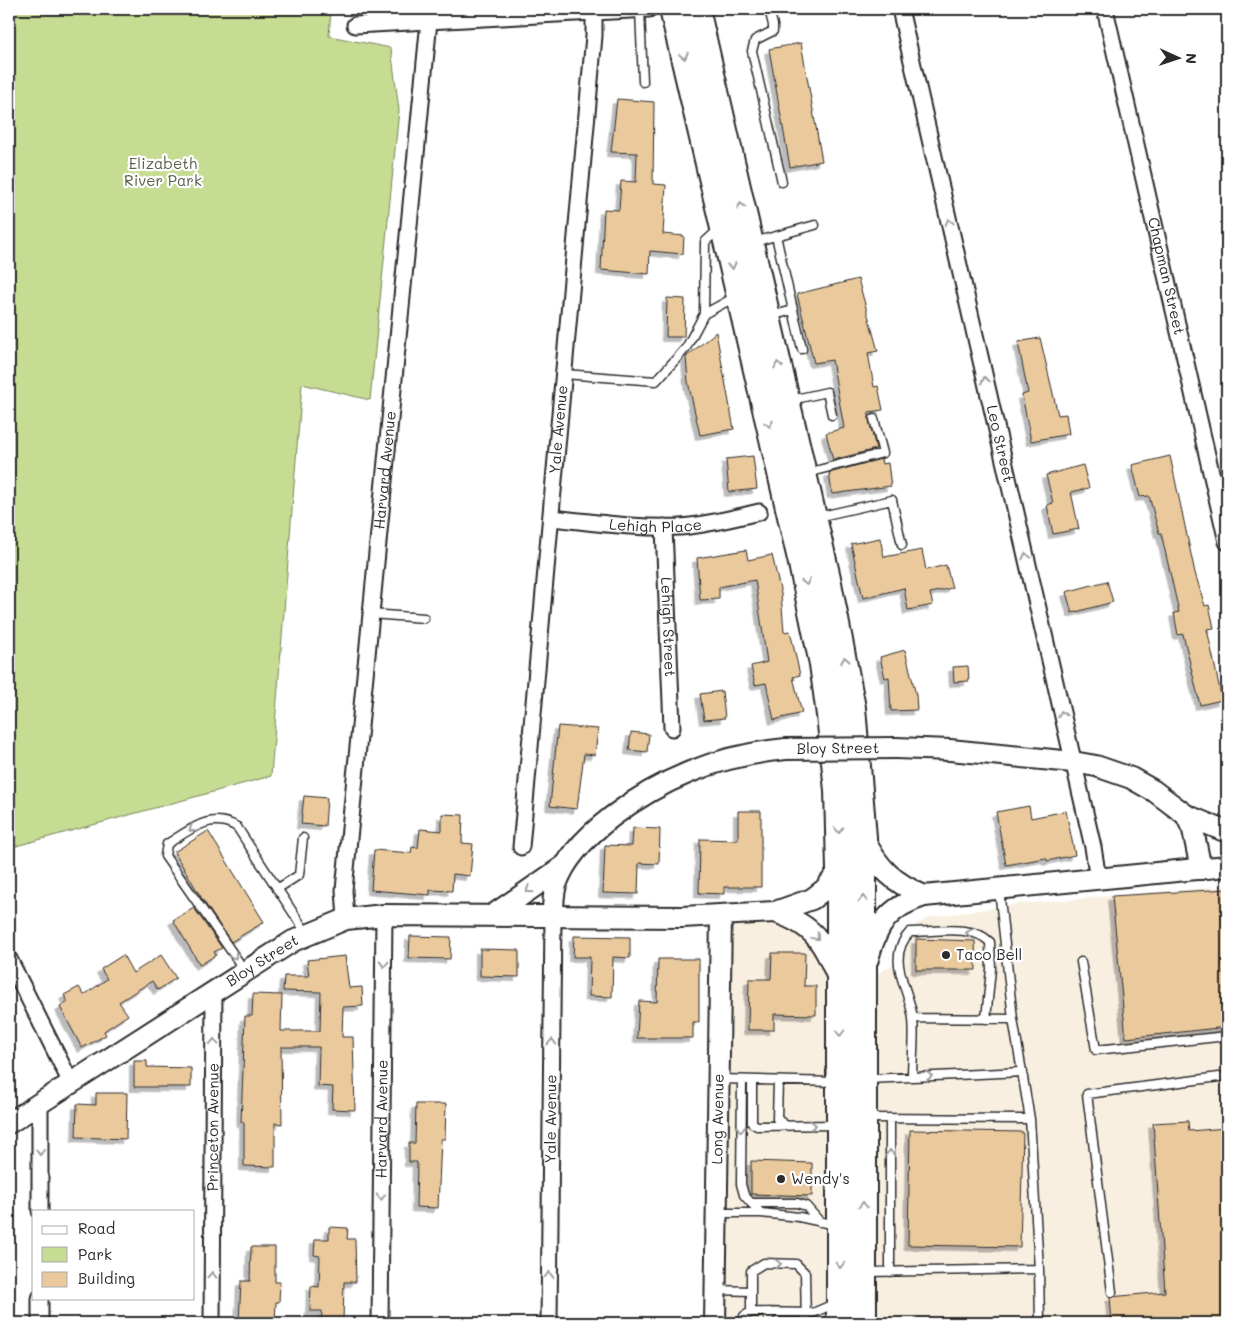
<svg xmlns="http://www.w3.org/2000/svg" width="1236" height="1332" font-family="Mali,sans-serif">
<defs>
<filter id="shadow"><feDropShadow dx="-4.5" dy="4.5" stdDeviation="0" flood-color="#0004"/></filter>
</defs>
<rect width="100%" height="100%" fill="#fff"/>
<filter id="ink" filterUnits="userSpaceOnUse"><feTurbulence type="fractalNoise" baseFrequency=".02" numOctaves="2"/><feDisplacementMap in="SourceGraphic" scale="10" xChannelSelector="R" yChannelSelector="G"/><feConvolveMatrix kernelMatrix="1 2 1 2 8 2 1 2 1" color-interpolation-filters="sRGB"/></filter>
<g filter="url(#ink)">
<path fill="#f9efe1" d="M1227,886V1323H863V983L893,964L901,932L931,917L1020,904Z
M721,916L792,918L841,984L840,1323H717Z"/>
<path fill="#c5dc92" stroke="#78845e" d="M9,9H331L329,36L391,48L399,110L370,400L302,384L271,776L9,848Z"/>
<path fill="#eac99c" stroke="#2b2b2b" filter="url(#shadow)" d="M801,43L822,161L790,167L769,49Z
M617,99L654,102L653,184L666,185L663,234L684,236L683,254L650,251L649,274L601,270L604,209L619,210L621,181L636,182L637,153L611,152Z
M858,279L878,351L868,353L874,387L878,386L883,410L869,412V420L876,449L833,460L826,433L844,428L832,360L814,363L797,294Z
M667,298L685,299L684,337H666Z
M716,332L734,429L700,435L688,382L686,357Z
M1040,338L1058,415L1066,414L1069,434L1031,441L1022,395L1028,393L1018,342Z
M753,456L757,489L729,492L726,459Z
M1170,456L1195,573L1205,606L1209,605L1214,628L1207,629L1222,700L1200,705L1183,634L1178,635L1174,613L1179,612L1161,533H1159L1149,496L1140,497L1132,465Z
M881,459L882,464L888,463L891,486L832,494L829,473Z
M1083,465L1089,488L1071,492L1079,529L1053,534L1047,505L1053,503L1046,475Z
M880,538L884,557L922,550L926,570L946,565L952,588L930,593L933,605L908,610L904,588L863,598L851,544Z
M746,550L748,560L772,555L781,594L784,632L790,631L800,675L793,677L802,713L774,720L766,683L755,685L751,666L767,662L755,580L719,587V599L700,600L697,558Z
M1107,581L1113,602L1072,613L1066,592Z
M905,650L916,695L917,710L891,711L889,677L885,678L880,657Z
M968,666L969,681L954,682L953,667Z
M722,691L725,718L704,720L700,694Z
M558,726L598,729L595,755L584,754L577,809L550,806Z
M631,732L649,734L647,752L629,750Z
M304,796L327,798L325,826L301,824Z
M1029,806L1031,818L1066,811L1075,855L1047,861L1046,858L1006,865L996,812Z
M738,811H761V887H724V894L699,893L700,839L738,840Z
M442,814L463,815L462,843L473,844L470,876L453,874L452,891L430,890V895L371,890L374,850L411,853L412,847L418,848L420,829L442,831Z
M633,828L660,829L659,864L639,863L638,894L603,893L605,845L632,846Z
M208,831L264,922L231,942L204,902L174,852Z
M1227,889V1027L1126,1038L1112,896Z
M194,908L222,948L214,952L216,955L200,965L173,920Z
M410,936L451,937L450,959L409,958Z
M574,936L630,937V958L613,957L612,997L589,996L590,957H573Z
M916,939L975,941L976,970H916Z
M480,949L519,950V977L480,976Z
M772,953H805L804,986H816V1015L774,1014V1030H748L749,979H771Z
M123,955L133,973L161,955L176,978L158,990L152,981L119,1002L128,1015L104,1031L106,1035L82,1048L60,1007L68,1002L64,995L79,987L84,995L107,979L101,969Z
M345,956L349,988L362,987L363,1006L343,1007L342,1037H353L355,1110L332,1109L333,1087L318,1086L319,1047H281L282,1124L275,1123V1167L244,1166V1122H241L245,1016H252L253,994L282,995L281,1031H320L321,992L283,991L284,976H309L307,960Z
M658,959H699V1022H693V1038H637L639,1001L657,1002Z
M134,1061H147V1067L191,1068V1087H134Z
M96,1093H127L126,1139L76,1137L77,1104L96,1105Z
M416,1104H446L445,1139H441L438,1208L416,1207L417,1162H409V1143H415Z
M1188,1121L1189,1131L1227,1128V1323H1112L1110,1297L1165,1292L1153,1123Z
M910,1130L1023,1132L1020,1247L908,1245Z
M751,1161L812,1163V1196L751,1194Z
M329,1227L348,1228L347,1239H355L356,1282H344L343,1323H321L322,1311H310L311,1286L319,1287L320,1256L314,1255L315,1239H329Z
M251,1247H275V1282H280L279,1302H276L275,1323H239L241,1281H250Z"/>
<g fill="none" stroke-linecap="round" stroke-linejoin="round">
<defs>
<path id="lane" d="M769,9L773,25V31L755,40L752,51L782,182
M640,10L643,82
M753,242L776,236
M793,310L802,349
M704,314L735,297
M771,316L793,310L776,236L815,225
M564,374L656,381L686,348L704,314L705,242L719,229
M791,400L827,392L832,415
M807,473L883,453L874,419
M817,517L892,500L902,545
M371,614L424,618
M277,889L299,875L303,838
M1081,962L1096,1050L1227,1036
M245,971L165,856L167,844C190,830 211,811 237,827L307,934
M913,1018L1013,1019
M912,1077C912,1058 915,1038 913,1019C910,989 884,959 910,932C935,932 972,924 990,942L991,969L986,1019
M720,1079L836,1082
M868,1079L1023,1072
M742,1080L741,1184L744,1195L751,1203H797L806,1206L820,1222
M752,1080V1123L757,1126L837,1125
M778,1081L777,1119L785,1125
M866,1118L1030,1119L1013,1019L999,889
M751,1203L761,1213L799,1217L836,1225
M718,1213H761
M1039,1269L1040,1323
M867,1272L1039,1269L1030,1119
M890,1272V1118
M715,1290L751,1291
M1112,1292L1087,1094L1227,1076
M751,1312V1271L764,1263L796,1264L805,1273L806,1323
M769,1312V1323
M744,1323V1316L751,1312L813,1313L836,1303"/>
<g id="street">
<path id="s1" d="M900,9L1093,847L1098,879"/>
<path id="s2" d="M1105,9L1227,542"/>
<path d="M355,25L649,9"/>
<path id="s3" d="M551,518C593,522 637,529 680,527C707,525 733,518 759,512"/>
<path id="s4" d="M664,527L672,728"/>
<path id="s5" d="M521,847L594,36V12"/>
<path id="s6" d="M346,919L344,890L429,21"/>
<path d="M9,959L71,1083"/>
<path d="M40,1103V1211"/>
<path d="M40,1298V1323"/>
<path id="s7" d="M212,1323L214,990"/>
<path id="s8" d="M380,1323L384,915"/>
<path id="s9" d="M549,1323L553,915"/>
</g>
<g id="secondary">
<path d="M896,748L950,750L1073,762L1096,766L1131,778L1154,791L1186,815L1227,832"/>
<path d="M1186,815L1193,830L1201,869"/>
<path d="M864,839C879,869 893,882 924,896"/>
<path d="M775,912C815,926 822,941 838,978"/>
<path d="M493,915L564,866"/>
<path d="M553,915C553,905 553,895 556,885C573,835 643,791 690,772C721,759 754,752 786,749"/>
<path d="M868,959C877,924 889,907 924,896L1227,866"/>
<path id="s10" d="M9,1123L293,941L346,919L384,915L682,917L775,912L812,899L825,889L840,870"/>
<path id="s11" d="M715,1323L721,916"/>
</g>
<path id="highway" d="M673,9L801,559L823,664L830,715L838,790L840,870V1323
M696,9L827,578L852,708L863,837V1323"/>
</defs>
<use href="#lane" stroke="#2b2b2b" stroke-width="11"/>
<use href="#street" stroke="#2b2b2b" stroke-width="19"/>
<use href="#secondary" stroke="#2b2b2b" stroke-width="24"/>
<use href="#highway" stroke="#2b2b2b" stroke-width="30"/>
<use href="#lane" stroke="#fff" stroke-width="8"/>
<use href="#street" stroke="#fff" stroke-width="15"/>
<use href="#secondary" stroke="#fff" stroke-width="20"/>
<use href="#highway" stroke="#fff" stroke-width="26"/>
<defs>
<g id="secondary-bridge">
<path id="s12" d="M786,749L896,748"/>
</g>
</defs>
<use href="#secondary-bridge" stroke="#2b2b2b" stroke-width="24" stroke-linecap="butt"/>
<use href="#secondary-bridge" stroke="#fff" stroke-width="20"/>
</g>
<defs><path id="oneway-chevron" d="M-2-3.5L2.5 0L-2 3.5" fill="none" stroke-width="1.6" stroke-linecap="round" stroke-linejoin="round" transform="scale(1.25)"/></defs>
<g stroke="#a0a0a0">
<use href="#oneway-chevron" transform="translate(684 56) rotate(77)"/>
<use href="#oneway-chevron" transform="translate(741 206) rotate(-103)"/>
<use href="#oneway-chevron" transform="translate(949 222) rotate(-103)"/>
<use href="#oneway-chevron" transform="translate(732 266) rotate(77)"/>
<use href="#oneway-chevron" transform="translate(778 365) rotate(-103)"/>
<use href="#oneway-chevron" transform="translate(985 380) rotate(-103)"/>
<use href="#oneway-chevron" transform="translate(769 424) rotate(77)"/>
<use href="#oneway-chevron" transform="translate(1026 556) rotate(-103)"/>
<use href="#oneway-chevron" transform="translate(806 582) rotate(78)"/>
<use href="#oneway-chevron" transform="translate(845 660) rotate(-100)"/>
<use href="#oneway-chevron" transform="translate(1062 714) rotate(-103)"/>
<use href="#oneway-chevron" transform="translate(192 829) rotate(150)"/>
<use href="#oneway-chevron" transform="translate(839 830) rotate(88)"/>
<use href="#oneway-chevron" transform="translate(529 890) rotate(146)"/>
<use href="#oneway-chevron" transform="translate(863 899) rotate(-90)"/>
<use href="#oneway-chevron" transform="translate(969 933) rotate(-171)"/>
<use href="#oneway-chevron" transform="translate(816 937) rotate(50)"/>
<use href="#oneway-chevron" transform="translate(234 956) rotate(55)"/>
<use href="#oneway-chevron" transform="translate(384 964) rotate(91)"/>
<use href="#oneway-chevron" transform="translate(840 1033) rotate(90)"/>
<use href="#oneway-chevron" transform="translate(214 1042) rotate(-89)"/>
<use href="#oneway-chevron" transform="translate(552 1042) rotate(-89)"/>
<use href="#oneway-chevron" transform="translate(929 1076) rotate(-3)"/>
<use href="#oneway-chevron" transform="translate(813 1125) rotate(-1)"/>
<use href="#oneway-chevron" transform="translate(741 1129) rotate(90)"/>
<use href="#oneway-chevron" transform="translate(40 1152) rotate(90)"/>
<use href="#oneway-chevron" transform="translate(890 1153) rotate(-90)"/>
<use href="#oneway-chevron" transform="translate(381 1197) rotate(91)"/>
<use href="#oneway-chevron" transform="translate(863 1205) rotate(-90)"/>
<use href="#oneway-chevron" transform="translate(778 1264) rotate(1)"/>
<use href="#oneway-chevron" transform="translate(840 1265) rotate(90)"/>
<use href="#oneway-chevron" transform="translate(212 1275) rotate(-89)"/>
<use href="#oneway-chevron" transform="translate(549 1275) rotate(-89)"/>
</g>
</g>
<g fill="#2b2b2b" stroke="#fff" stroke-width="2">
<circle cx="946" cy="955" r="5"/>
<circle cx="781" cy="1179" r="5"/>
</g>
<g text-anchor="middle" stroke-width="4.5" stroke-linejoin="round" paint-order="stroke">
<g font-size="15" fill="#59604a" stroke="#fff">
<text x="163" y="169">Elizabeth<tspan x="163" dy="17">River Park</tspan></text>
</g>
<g font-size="15" fill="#2b2b2b" stroke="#fff">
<text dy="5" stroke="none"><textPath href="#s2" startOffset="274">Chapman Street</textPath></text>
<text dy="5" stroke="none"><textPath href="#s5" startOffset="419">Yale Avenue</textPath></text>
<text dy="5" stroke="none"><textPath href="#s1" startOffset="446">Leo Street</textPath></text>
<text dy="5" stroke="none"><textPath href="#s6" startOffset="451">Harvard Avenue</textPath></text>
<text dy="5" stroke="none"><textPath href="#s3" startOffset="105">Lehigh Place</textPath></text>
<text dy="5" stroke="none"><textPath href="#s4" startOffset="100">Lehigh Street</textPath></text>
<text dy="5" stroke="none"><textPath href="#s12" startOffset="52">Bloy Street</textPath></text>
<text dy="5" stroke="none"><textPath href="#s10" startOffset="301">Bloy Street</textPath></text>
<text dy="5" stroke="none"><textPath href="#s8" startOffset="204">Harvard Avenue</textPath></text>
<text dy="5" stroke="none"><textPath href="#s9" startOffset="204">Yale Avenue</textPath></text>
<text dy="5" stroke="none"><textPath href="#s11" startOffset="204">Long Avenue</textPath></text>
<text dy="5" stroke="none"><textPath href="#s7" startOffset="196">Princeton Avenue</textPath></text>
</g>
<g font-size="15" fill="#2b2b2b" stroke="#fff" text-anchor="start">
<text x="956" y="960">Taco Bell</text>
<text x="791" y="1184">Wendy's</text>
</g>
</g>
<rect width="1236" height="1332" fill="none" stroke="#fff" stroke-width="30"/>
<rect x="15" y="15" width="1206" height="1302" fill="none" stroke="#2b2b2b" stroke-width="2" filter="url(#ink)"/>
<rect x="32" y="1210" width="162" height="90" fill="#ffffff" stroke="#aaaaaa"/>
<rect x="42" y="1226" width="25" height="8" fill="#ffffff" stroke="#aaaaaa"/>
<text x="78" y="1234" font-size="15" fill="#2b2b2b">Road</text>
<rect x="42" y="1247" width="25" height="15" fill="#c5dc92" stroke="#aaaaaa"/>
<text x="78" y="1260" font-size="15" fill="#2b2b2b">Park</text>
<rect x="42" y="1272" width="25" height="15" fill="#eac99c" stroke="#aaaaaa"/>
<text x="78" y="1284" font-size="15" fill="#2b2b2b">Building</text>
<g transform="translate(1178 58) rotate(93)" stroke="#ffffff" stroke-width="4" paint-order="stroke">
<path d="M0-4L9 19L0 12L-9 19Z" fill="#2b2b2b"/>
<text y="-8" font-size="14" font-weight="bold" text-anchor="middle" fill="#2b2b2b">N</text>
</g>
</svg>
